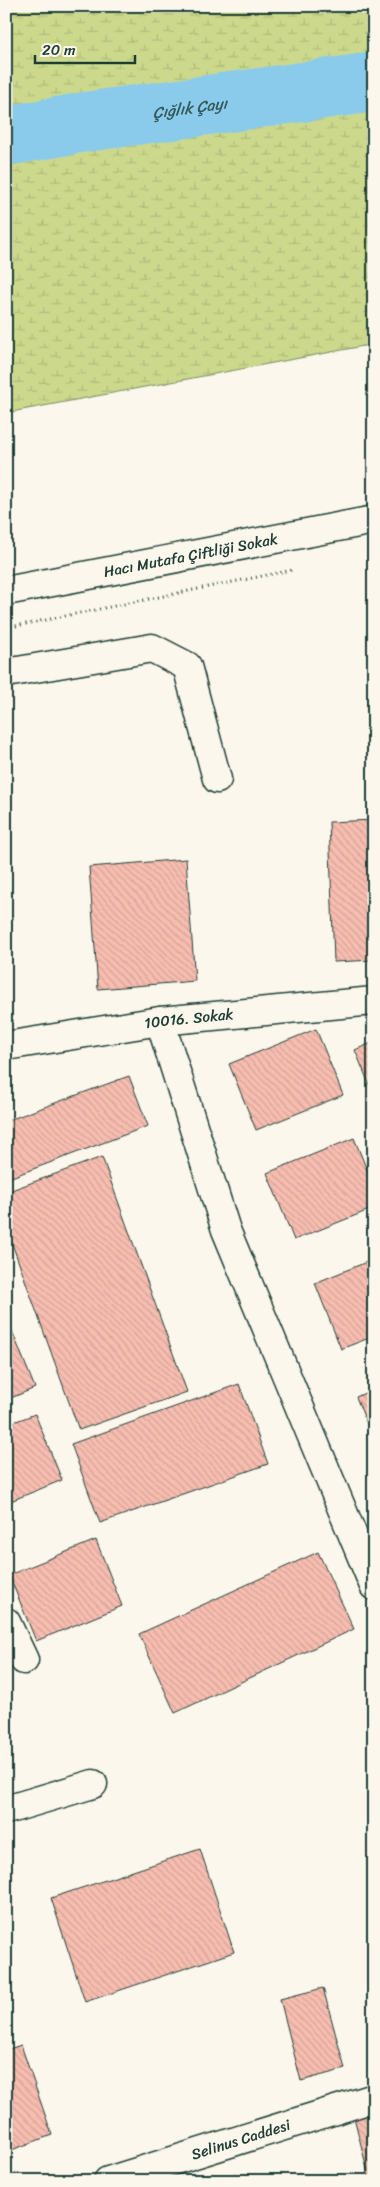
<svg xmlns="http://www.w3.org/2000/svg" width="380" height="2187" font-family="Sriracha,sans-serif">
<defs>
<pattern id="wetland-marsh" width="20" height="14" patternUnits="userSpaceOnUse" patternTransform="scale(1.25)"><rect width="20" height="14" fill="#ccd98c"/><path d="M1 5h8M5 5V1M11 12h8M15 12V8" fill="none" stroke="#afbb79"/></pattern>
<pattern id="building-back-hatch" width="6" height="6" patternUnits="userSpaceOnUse" patternTransform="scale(1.25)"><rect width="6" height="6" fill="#f7bdb0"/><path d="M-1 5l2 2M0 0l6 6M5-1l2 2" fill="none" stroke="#d3a398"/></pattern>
</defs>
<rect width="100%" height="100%" fill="#fbf7ec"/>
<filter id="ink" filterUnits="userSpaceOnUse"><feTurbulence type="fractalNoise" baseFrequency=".02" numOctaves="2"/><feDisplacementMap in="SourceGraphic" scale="10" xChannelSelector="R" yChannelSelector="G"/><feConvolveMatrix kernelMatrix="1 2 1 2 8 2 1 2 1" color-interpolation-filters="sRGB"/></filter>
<g filter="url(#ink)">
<path fill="url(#wetland-marsh)" stroke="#768b60" d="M6,6H374V344L6,413Z"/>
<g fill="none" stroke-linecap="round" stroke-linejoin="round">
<path stroke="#8acbeb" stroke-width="60" id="s1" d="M6,136L85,122L374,82"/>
</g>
<path fill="url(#building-back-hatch)" stroke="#1f3d34" d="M374,820V960L334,962L329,822Z
M186,859L195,981L98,989L89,867Z
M316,1029L343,1095L256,1130L229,1064Z
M374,1042V1096L355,1050Z
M129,1076L148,1126L9,1178L6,1171V1121Z
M354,1138L374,1187V1208L294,1240L267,1173Z
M102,1157L187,1392L79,1430L6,1227V1192Z
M374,1259V1336L341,1349L315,1283Z
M8,1321L35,1388L6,1400V1322Z
M239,1384L268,1464L100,1523L71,1444Z
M374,1389V1441L356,1397Z
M35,1414L62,1480L6,1503V1425Z
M96,1540L122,1606L36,1641L9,1575Z
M318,1552L354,1629L175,1713L139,1634Z
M200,1849L234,1952L85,2002L51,1898Z
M323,1988L345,2069L301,2081L280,1999Z
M21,2045L52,2135L6,2152V2050Z
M374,2103V2181H370L352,2109Z"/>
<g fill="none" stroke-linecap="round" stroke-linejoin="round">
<defs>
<g id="minor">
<path d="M6,673L152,648L187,666L217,779"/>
<path d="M160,1021L226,1230L374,1586"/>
<path id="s2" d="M6,1046L160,1021L374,1001"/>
<path d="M6,1622L24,1660"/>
<path d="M6,1810L93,1784"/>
<path id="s3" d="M108,2181L374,2098"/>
</g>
<g id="tertiary">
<path id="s4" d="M6,591L374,520"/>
</g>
</defs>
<use href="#minor" stroke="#1f3d34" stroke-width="31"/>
<use href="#tertiary" stroke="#1f3d34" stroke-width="31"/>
<path stroke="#1f3d34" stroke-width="3" stroke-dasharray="1 4" stroke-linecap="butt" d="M6,628L292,570
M235,2173L238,2181"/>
<use href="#minor" stroke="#fbf7ec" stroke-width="28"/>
<use href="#tertiary" stroke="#fbf7ec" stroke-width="28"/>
</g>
</g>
<g text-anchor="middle" stroke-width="5" stroke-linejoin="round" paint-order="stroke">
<g font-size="15" fill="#1f3d34" stroke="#fbf7ec">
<text dy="5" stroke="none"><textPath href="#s4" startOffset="188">Hacı Mutafa Çiftliği Sokak</textPath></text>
<text dy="5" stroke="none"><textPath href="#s2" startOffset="185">10016. Sokak</textPath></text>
<text dy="5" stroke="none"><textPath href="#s3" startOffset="139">Selinus Caddesi</textPath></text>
</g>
<g font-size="16" font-style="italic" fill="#345959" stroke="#fbf7ec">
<text dy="6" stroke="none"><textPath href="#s1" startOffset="186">Çığlık Çayı</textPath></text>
</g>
</g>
<rect width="380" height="2187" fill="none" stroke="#fbf7ec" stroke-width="25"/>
<rect x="12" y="12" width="355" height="2162" fill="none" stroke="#1f3d34" stroke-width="2" filter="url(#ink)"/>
<path d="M35 55v8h100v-8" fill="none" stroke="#1f3d34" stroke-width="2.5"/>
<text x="42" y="55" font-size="15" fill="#1f3d34" stroke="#fbf7ec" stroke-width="4" paint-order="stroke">20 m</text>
</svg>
